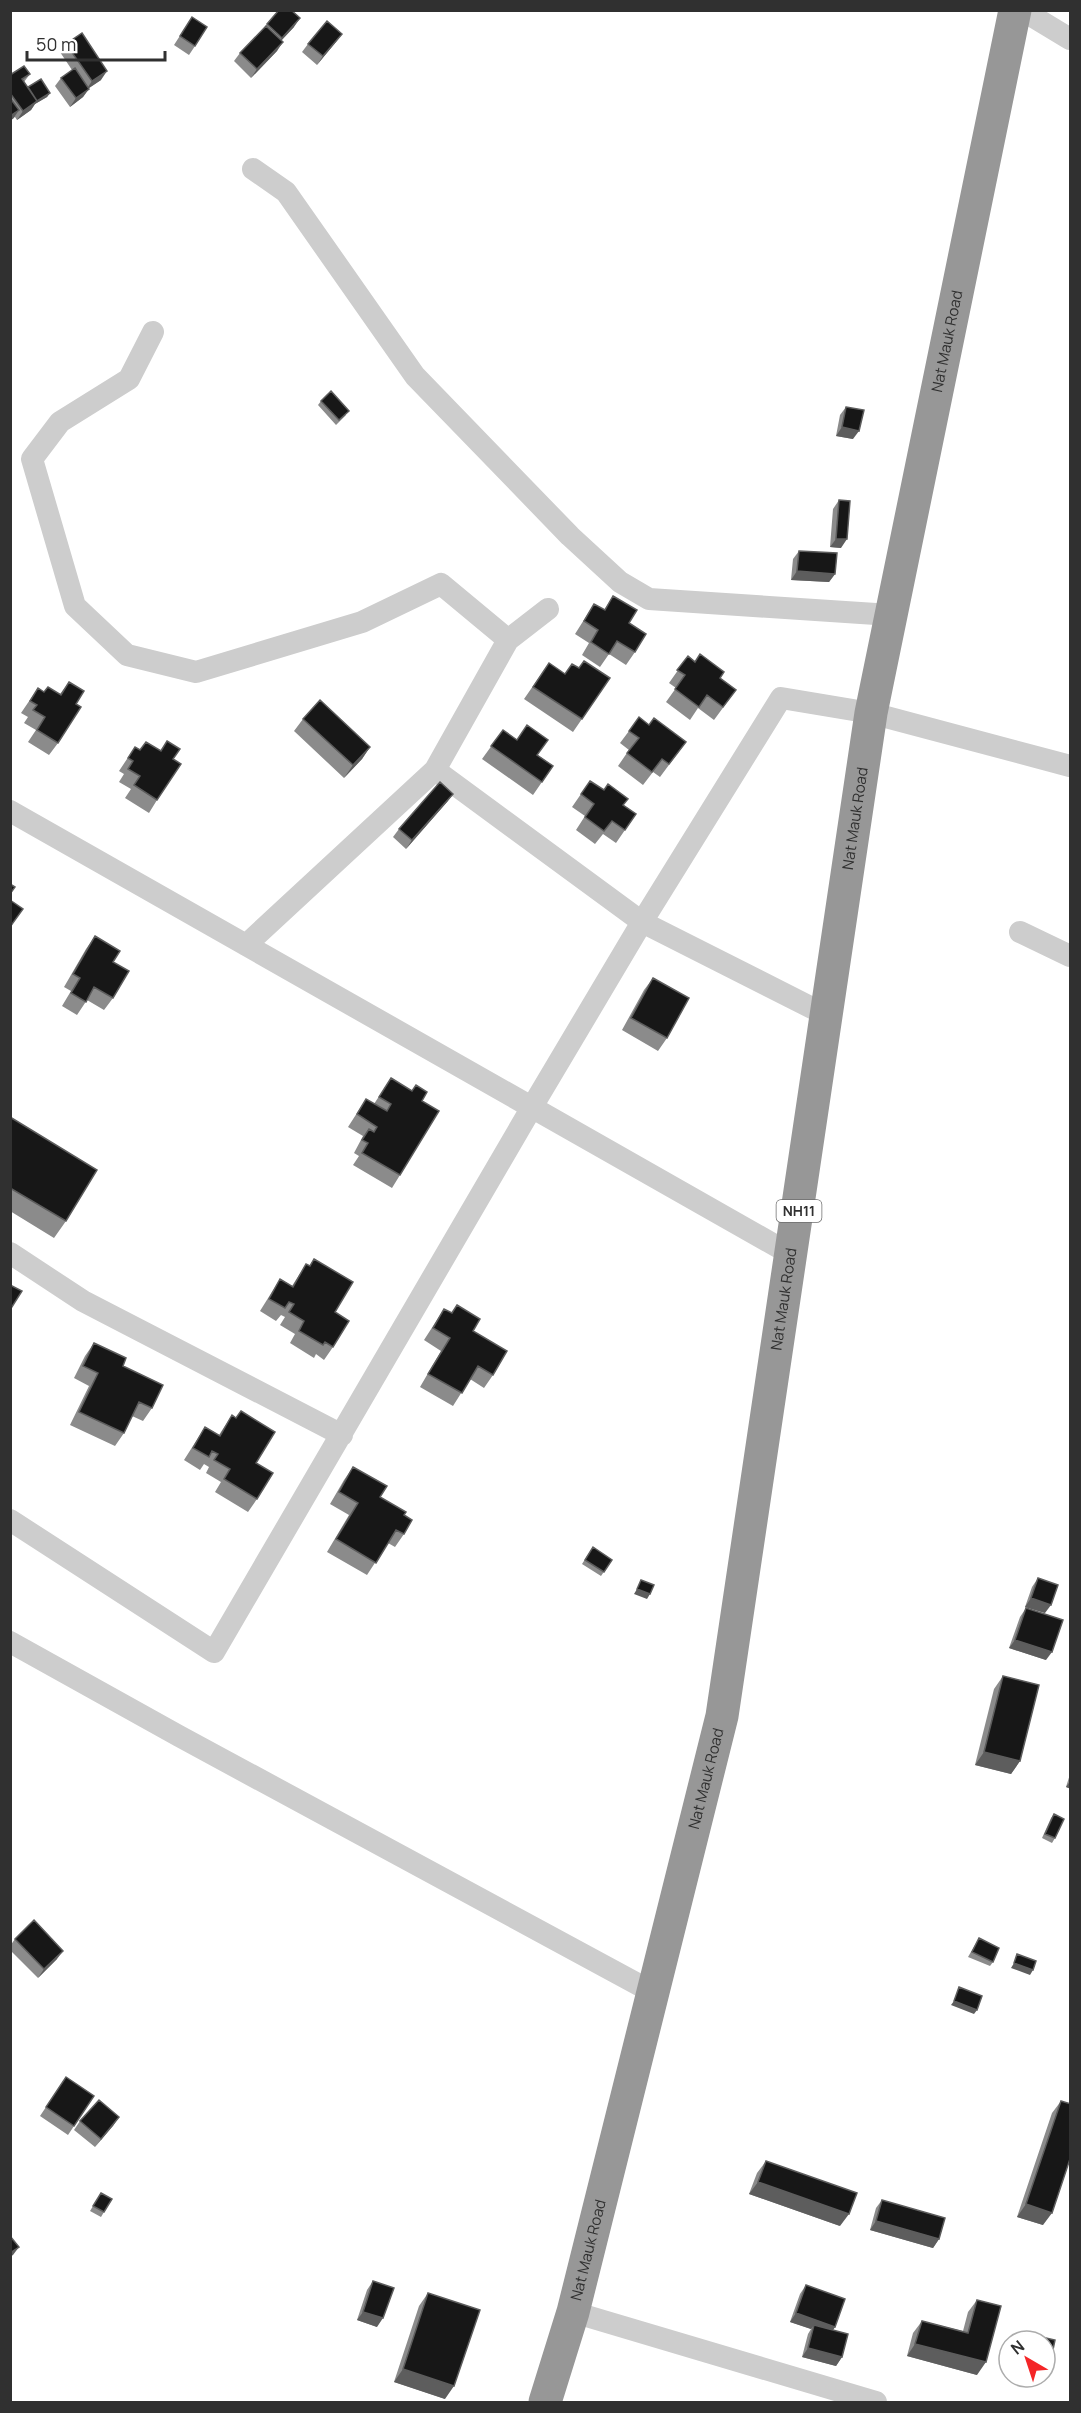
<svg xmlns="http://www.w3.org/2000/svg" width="1081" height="2413" font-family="Manrope,sans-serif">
<rect width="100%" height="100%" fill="#fff"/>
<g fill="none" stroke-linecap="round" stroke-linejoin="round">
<path stroke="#cdcdcd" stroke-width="22" d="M1022,10L1070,39
M253,169L286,192L415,376L570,536L620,582L649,599L891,615
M153,332L129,379L60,422L32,459L75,606L127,655L196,672L362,622L441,584L506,638
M435,770L642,922L826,1015
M10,811L792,1255
M1020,932L1070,956
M246,945L435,770L508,640L548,609
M10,1253L83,1301L342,1435
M10,1520L214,1652L532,1107L642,922L781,698L871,713L1070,766
M10,1642L179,1736L654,1993
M573,2312L876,2402"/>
<path stroke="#979797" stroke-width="33" id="s1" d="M545,2402L573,2312L722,1716L871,713L1015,10"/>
</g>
<path fill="#8b8b8b" d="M192,17L195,46L189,55L174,45Z
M267,24L294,27L281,41L277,51L251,78L234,61L240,53L261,32Z
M342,34L317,65L302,52L308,44Z
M66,44L101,80L89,88L83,97L70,107L55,86L61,78L72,70L60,52Z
M30,74L24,82L28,87L50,93L47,97L35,104L31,110L17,120L15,117L10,120V75Z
M321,401L346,415L336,425L318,405Z
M846,407L853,439L836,436L840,415Z
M839,500L841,548L830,547L833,509Z
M799,551L835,574L829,582L791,580L793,559Z
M613,596L629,623L635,652L626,665L609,654L600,667L582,655L589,643L575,634L594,604L604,610Z
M688,656L736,690L714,720L698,708L690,720L666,702L676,688L669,683Z
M549,663L565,674L578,668L610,678L573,732L524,699Z
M69,682L76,704L58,743L49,755L28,742L36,730L24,723L28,717L21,713L38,688L44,692L60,694Z
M303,719L370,747L362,759L344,778L294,731Z
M649,725L686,742L660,777L653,772L643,785L618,766L629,750L620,743L629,731Z
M503,730L553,766L533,795L482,759Z
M167,741L173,759L157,800L149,813L125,798L131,789L119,782L124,774L119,771L135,747L140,750L160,751Z
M590,781L636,814L616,843L603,834L595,844L576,830L585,816L572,807Z
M453,794L447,802L406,849L393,837L399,829Z
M95,936L113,962V998L104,1010L87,1000L77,1015L62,1006L71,991L64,987L86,949Z
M653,978L667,1038L658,1051L622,1030L644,990Z
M391,1078L422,1101L400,1175L392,1188L353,1165L359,1156L354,1153L363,1136L348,1127L366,1099L374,1104Z
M10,1117L66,1221L54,1238L10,1211Z
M314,1259L335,1312L333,1347L324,1360L316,1354L314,1358L290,1343L295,1334L280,1325L285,1317L281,1315L276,1321L260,1311L280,1279L292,1286L306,1264L309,1266Z
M457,1305L473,1331L493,1375L484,1388L470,1379L453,1406L420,1387L441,1351L424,1340L444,1309L451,1313Z
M94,1343L123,1366L152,1408L143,1421L132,1416L124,1433L115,1446L70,1425L89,1386L74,1378L85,1356Z
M241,1411L256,1463L257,1499L248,1512L215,1492L221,1482L206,1473L209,1467L204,1464L200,1470L184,1460L205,1427L219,1435L232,1415L236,1418Z
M353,1467L380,1497L404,1515V1534L395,1547L388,1543L367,1575L327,1552L349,1515L330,1504L344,1480Z
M593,1547L612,1560L601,1576L582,1564Z
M1038,1578L1045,1613L1025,1607L1032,1587Z
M1026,1608L1046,1660L1009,1648L1020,1617Z
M1003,1676L1020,1761L1011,1774L975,1765L994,1689Z
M1071,1771V1789L1066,1787Z
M1054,1814L1055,1838L1052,1843L1042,1838L1051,1818Z
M979,1938L993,1962L990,1966L968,1957Z
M15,1939L57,1959L38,1978L10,1950V1946Z
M66,2077L94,2096L68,2135L40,2116Z
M1061,2101L1043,2225L1017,2217L1052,2113Z
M119,2117L95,2147L74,2130L80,2121Z
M766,2161L840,2226L749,2194L757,2173Z
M101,2193L104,2212L101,2217L90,2211Z
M882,2200L939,2239L933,2248L870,2230L876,2208Z
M373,2281L377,2327L357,2320L367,2290Z
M806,2285L835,2327L833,2330L842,2357L836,2366L802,2357L808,2334L811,2329L790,2322L800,2294Z
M428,2293L445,2399L394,2382L419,2306Z
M977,2300V2375L907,2356L913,2333L922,2321L963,2331L968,2312Z"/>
<path fill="#5d5d5d" d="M300,18L294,27L276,46L282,38Z
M342,34L336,42L317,65L323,56Z
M283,42L277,51L251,78L257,69Z
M107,71L101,80L86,90L92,81Z
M89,89L83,97L70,107L76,98Z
M50,93L47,97L35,104L31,110L17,120L23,111L35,102Z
M19,110L13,119L10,120V116Z
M842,427L859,431L853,439L836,436Z
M836,539H847L841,548L830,547Z
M797,571L835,574L829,582L791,580Z
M370,747L362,759L344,778L353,765Z
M453,794L447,802L406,849L412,840Z
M637,1589L650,1594L647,1599L634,1594Z
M1031,1598L1051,1605L1045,1613L1025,1607Z
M1015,1640L1052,1652L1046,1660L1009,1648Z
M984,1752L1020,1761L1011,1774L975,1765Z
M1071,1780V1789L1066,1787Z
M63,1951L57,1959L38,1978L44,1969Z
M1014,1963L1033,1970L1030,1975L1011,1968Z
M954,2001L977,2010L974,2014L951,2005Z
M119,2117L113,2126L95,2147L101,2139Z
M758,2182L849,2214L840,2226L749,2194Z
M1026,2204L1052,2213L1043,2225L1017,2217Z
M876,2221L939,2239L933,2248L870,2230Z
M19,2247L13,2255L10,2257V2253Z
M363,2312L383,2318L377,2327L357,2320Z
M796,2313L835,2327L829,2336L814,2325L811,2329L790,2322Z
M915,2344L986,2362L977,2375L907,2356Z
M808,2348L842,2357L836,2366L802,2357Z
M1045,2363L1050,2364L1045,2371Z
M403,2369L454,2386L445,2399L394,2382Z"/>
<path fill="#171717" stroke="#5d5d5d" stroke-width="1.5" d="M279,10H291L300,18L282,38L267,24Z
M192,17L207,27L195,46L180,36Z
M327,21L342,34L323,56L308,44Z
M266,26L283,42L257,69L240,53Z
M82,33L107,71L92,81L66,44Z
M24,66L30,74L22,79L37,101L23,111L10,93V75Z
M75,68L89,89L76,98L61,78Z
M41,79L50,93L37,101L28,87Z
M10,98L19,110L10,116Z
M331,391L349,411L339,420L321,401Z
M846,407L864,410L859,431L842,427Z
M839,500L850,501L847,539H836Z
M799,551L837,553L835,574L797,571Z
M613,596L637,610L629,623L646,634L635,652L617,641L609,654L591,642L598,630L584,621L594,604L605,610Z
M700,654L724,672L720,678L736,690L723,707L707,695L699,707L675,689L685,675L677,670L688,656L695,662Z
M584,661L610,678L582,719L533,687L549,663L565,674L572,664L579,668Z
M69,682L84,691L76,704L81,707L58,743L37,730L45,717L33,710L37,705L30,701L38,688L44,692L48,687L61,695Z
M320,700L370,747L353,765L303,719Z
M639,717L649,725L654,718L686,742L669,764L662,759L652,772L627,753L639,738L629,731Z
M527,725L548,740L537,755L553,766L542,782L491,746L503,730L517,740Z
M167,741L180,749L173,759L181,764L157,800L134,785L140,776L128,769L133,761L128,758L135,747L140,750L146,742L161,751Z
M590,781L604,790L608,784L628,799L623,805L636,814L625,830L612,821L604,831L585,817L594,804L581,794Z
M440,782L453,794L412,840L399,829Z
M10,884L15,887L10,894Z
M10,900L23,909L10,927Z
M95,936L120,951L113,962L129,971L113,998L94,987L86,1002L71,993L80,978L73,974Z
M653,978L689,998L667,1038L631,1018Z
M391,1078L412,1091L416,1085L427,1092L422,1101L439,1111L400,1175L362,1153L368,1143L362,1140L369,1129L374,1132L377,1127L357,1114L366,1099L387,1111L391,1104L379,1097Z
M10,1117L97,1170L66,1221L10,1188Z
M314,1259L353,1282L335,1312L349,1321L333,1347L325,1342L323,1345L299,1331L304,1321L289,1312L294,1304L289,1302L285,1308L269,1299L280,1279L293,1287L306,1264L310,1266Z
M10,1285L22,1291L10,1310Z
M457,1305L480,1319L473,1331L507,1351L493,1375L478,1366L462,1393L428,1374L450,1338L433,1328L444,1309L452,1313Z
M94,1343L126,1358L123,1366L163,1385L152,1408L139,1402L124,1433L79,1412L98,1373L83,1366Z
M241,1411L275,1432L256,1463L273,1473L257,1499L224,1479L230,1469L214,1460L218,1454L212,1451L209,1457L193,1448L205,1427L220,1436L232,1415L236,1418Z
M353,1467L387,1486L380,1497L406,1512L404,1515L412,1520L404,1534L396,1530L376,1563L336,1539L358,1503L339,1492Z
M593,1547L612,1560L604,1572L585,1560Z
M1038,1578L1058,1585L1051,1605L1031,1598Z
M641,1580L654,1585L650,1594L637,1589Z
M1026,1608L1063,1620L1052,1652L1015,1640Z
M1003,1676L1039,1685L1020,1761L984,1752Z
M1054,1814L1064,1819L1055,1838L1045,1834Z
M34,1920L63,1951L44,1969L15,1939Z
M979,1938L999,1948L993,1962L972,1952Z
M1017,1954L1036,1961L1033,1970L1014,1963Z
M959,1987L982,1996L977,2010L954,2001Z
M66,2077L94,2096L74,2126L46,2107Z
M99,2100L119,2117L101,2139L80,2121Z
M1061,2101L1071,2104V2156L1052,2213L1026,2204Z
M766,2161L857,2193L849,2214L758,2182Z
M101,2193L112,2199L104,2212L93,2206Z
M882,2200L945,2218L939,2239L876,2221Z
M10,2236L19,2247L10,2253Z
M373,2281L394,2288L383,2318L363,2312Z
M806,2285L845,2299L835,2327L796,2313Z
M428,2293L480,2310L454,2386L403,2369Z
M977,2300L1001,2306L986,2362L915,2344L922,2321L968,2333Z
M814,2325L848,2334L842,2357L808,2348Z
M1037,2336L1055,2340L1050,2364L1045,2363V2341H1036Z"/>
<g text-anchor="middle" stroke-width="6" stroke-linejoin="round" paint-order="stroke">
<rect fill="#fff" stroke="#6e6e6e" stroke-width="1.5" x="776.5" y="1200" width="45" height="22" rx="4.5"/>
<g font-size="14" font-weight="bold" fill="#303030">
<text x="799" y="1216">NH11</text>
</g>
<g font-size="15" fill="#303030" stroke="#fff">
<text dy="5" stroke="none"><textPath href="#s1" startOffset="2102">Nat Mauk Road</textPath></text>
<text dy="5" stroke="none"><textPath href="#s1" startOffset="1616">Nat Mauk Road</textPath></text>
<text dy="5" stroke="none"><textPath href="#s1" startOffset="1130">Nat Mauk Road</textPath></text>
<text dy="5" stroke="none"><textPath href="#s1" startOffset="644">Nat Mauk Road</textPath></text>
<text dy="5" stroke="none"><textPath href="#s1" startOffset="158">Nat Mauk Road</textPath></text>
</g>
</g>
<rect width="1081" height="2413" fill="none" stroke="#303030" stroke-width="24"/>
<g transform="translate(1027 2359) rotate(321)"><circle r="28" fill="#ffffff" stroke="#acacac" stroke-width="1.5"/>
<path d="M0-4.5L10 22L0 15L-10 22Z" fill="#f42527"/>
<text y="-9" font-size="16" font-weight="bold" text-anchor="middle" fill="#303030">N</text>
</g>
<path d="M27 51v9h138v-9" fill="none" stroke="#303030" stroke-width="3"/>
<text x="36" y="51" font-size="18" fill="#303030" stroke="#ffffff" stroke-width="4.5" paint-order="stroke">50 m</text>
</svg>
